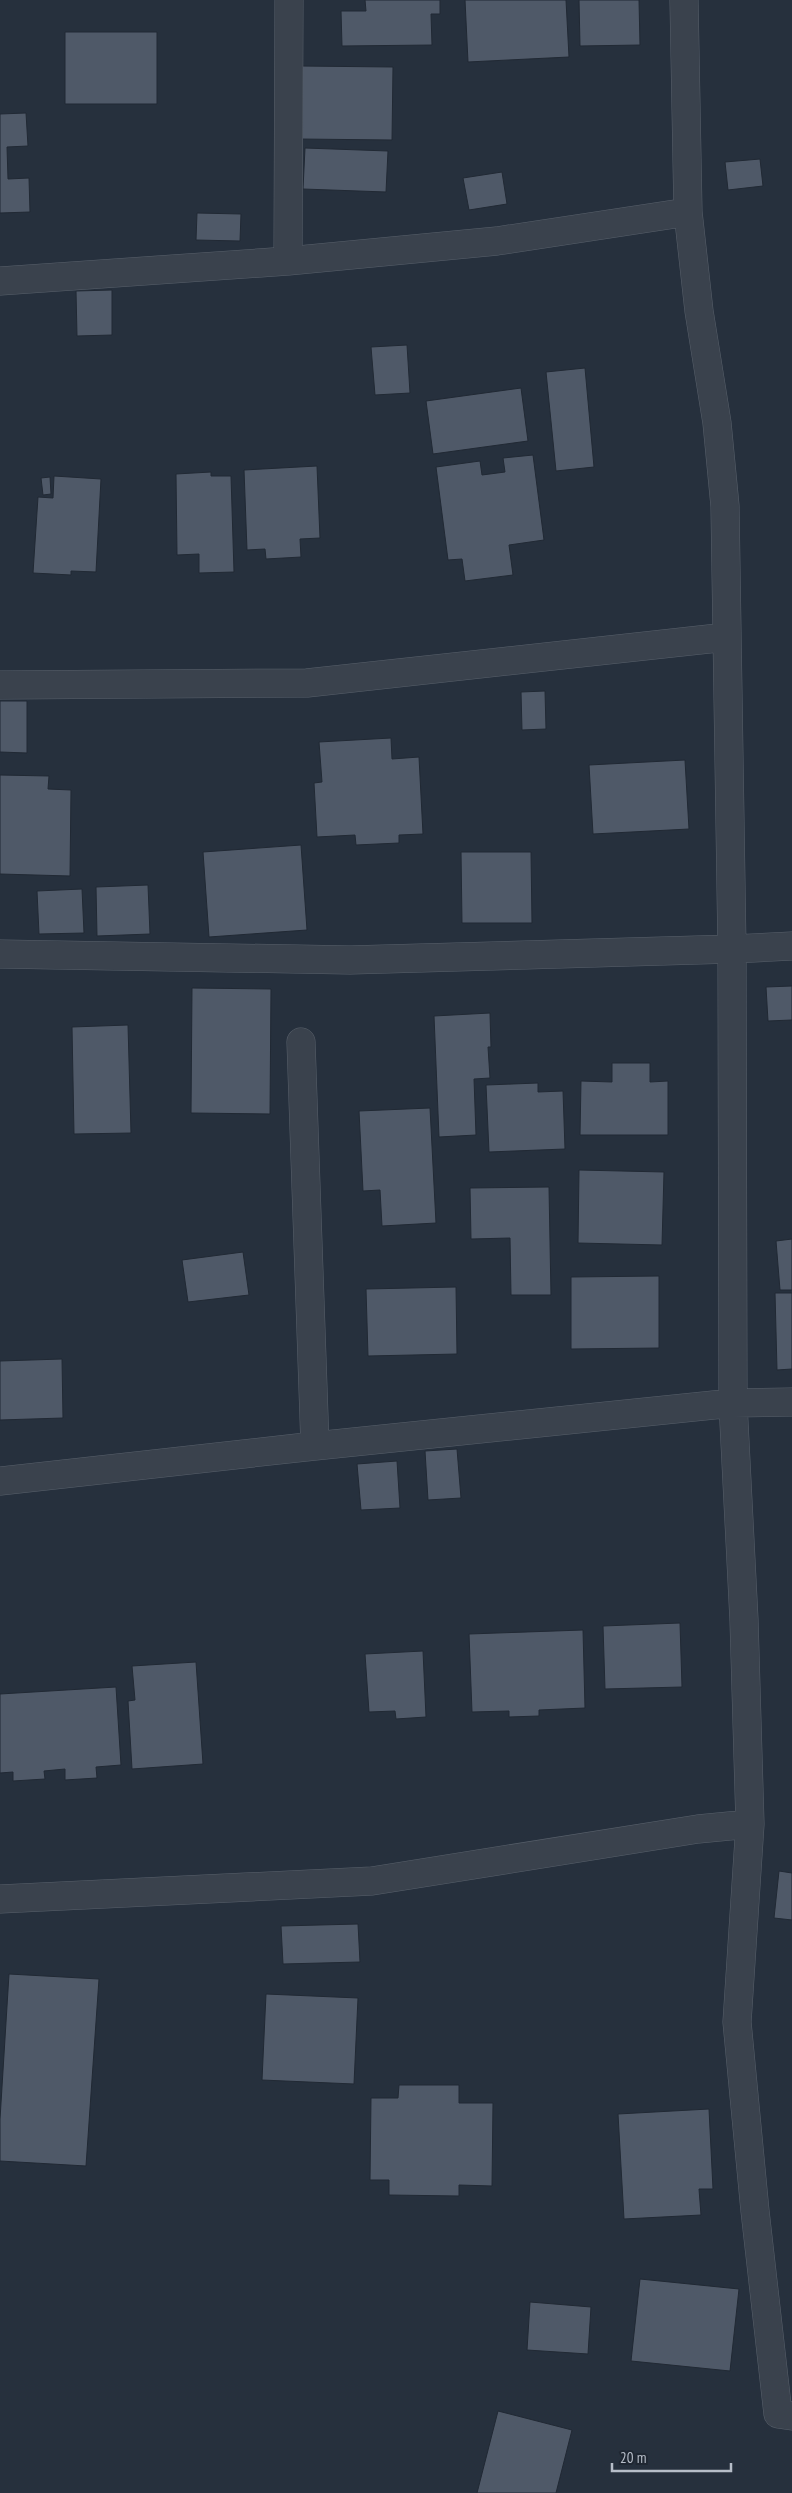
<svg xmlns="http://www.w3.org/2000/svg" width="792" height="2493" font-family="'PT Sans Narrow',sans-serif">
<rect width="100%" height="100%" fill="#26303d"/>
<path fill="#4f5968" stroke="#212934" d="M365,0H440V14H431L432,45L342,46L341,11H366Z
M465,0H566L569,57L468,62Z
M579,0H639L640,45L580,46Z
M65,32H157V104H65Z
M301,66L393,67L392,140L300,139Z
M26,113L28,146L7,147L8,179L29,178L30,212L0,213V114Z
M305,148L388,151L386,192L303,189Z
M760,159L763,186L728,190L725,162Z
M502,172L507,204L469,210L463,178Z
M197,213L241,214L240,241L196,240Z
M112,290V335L77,336L76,291Z
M407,345L410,393L375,395L371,347Z
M585,368L594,467L556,471L546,372Z
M521,388L528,441L433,454L426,401Z
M533,455L544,540L509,545L513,575L465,581L462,559L448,560L436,467L480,461L482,475L505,472L503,458Z
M317,466L320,538L300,539L301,557L266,559L265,549L247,550L244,470Z
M211,472V476H231L234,572L199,573V554L177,555L176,474Z
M54,476L101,479L96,572L71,571V575L33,573L38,497L53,498Z
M50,477L51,494L43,495L41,478Z
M545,691L546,729L522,730L521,692Z
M0,701H27V753L0,752Z
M391,738L392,759L419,757L423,834L399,835V843L356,845L355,835L317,837L314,783L322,782L319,742Z
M685,760L689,829L593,834L589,765Z
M0,775L49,776L48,789L71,790L70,876L0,874Z
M301,845L307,930L209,937L203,852Z
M461,852H531L532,923H462Z
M148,885L150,934L97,936L96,887Z
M82,889L84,933L39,934L37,891Z
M792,986V1020L768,1021L766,987Z
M192,988L271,989L270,1114L191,1113Z
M490,1013L491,1047H488L490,1078L474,1079L476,1135L439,1137L434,1016Z
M128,1025L131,1133L74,1134L72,1027Z
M612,1063H650V1082L668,1081V1135H580L581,1081L612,1082Z
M538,1083V1092L563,1091L565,1149L489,1152L486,1085Z
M430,1108L436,1223L382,1226L380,1190L363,1191L359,1111Z
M579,1170L664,1172L662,1245L578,1243Z
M549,1187L551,1295H511L510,1238L471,1239L470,1188Z
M792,1239V1290H780L776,1241Z
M243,1252L249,1295L188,1302L182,1260Z
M659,1276V1348L571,1349V1277Z
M456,1287L457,1354L368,1356L366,1289Z
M775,1293H792V1369L777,1370Z
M62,1359L63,1418L0,1420V1361Z
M457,1449L461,1498L428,1500L425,1451Z
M397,1461L400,1508L361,1510L357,1464Z
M680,1623L682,1687L605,1689L603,1626Z
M583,1630L585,1708L539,1710V1716L509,1717V1711L472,1712L469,1634Z
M423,1651L426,1717L396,1719L395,1711L369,1712L365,1654Z
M196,1662L203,1764L132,1769L128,1701L135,1700L132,1666Z
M116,1687L121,1765L96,1767L97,1778L65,1780V1769L44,1771L45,1779L13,1781V1772L0,1773V1694Z
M779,1871L792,1873V1920L774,1918Z
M358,1924L360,1962L283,1964L281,1926Z
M9,1974L99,1979L86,2166L0,2161V2119Z
M266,1994L358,1998L354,2084L262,2080Z
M399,2085H459V2103H493L492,2186L459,2185V2196L389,2195V2180H370L371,2098H398Z
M709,2109L713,2189H699L701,2215L624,2219L618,2114Z
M640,2279L739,2289L730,2371L631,2361Z
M530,2302L591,2307L588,2354L527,2350Z
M498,2411L572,2430L556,2493H477Z"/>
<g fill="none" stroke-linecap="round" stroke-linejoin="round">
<defs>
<path id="minor" d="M684,0L688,212L699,311L717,423L725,506L732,949L792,946
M288,261L289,0
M0,281L288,261L497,241L688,212
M0,685L307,683L727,637
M0,954L350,960L732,949L733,1403L744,1620L750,1824L737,2022L755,2211L778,2414L792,2416
M301,1042L315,1446
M0,1481L315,1446L733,1403L792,1402
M0,1899L372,1881L698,1829L750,1824"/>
</defs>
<use href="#minor" stroke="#58606b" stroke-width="29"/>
<use href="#minor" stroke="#3a424d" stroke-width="28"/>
</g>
<path d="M612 2463v8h119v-8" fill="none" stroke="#b6bdc8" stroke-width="2.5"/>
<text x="620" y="2463" font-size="15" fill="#b6bdc8" stroke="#1f2732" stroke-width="4" paint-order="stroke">20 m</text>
</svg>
